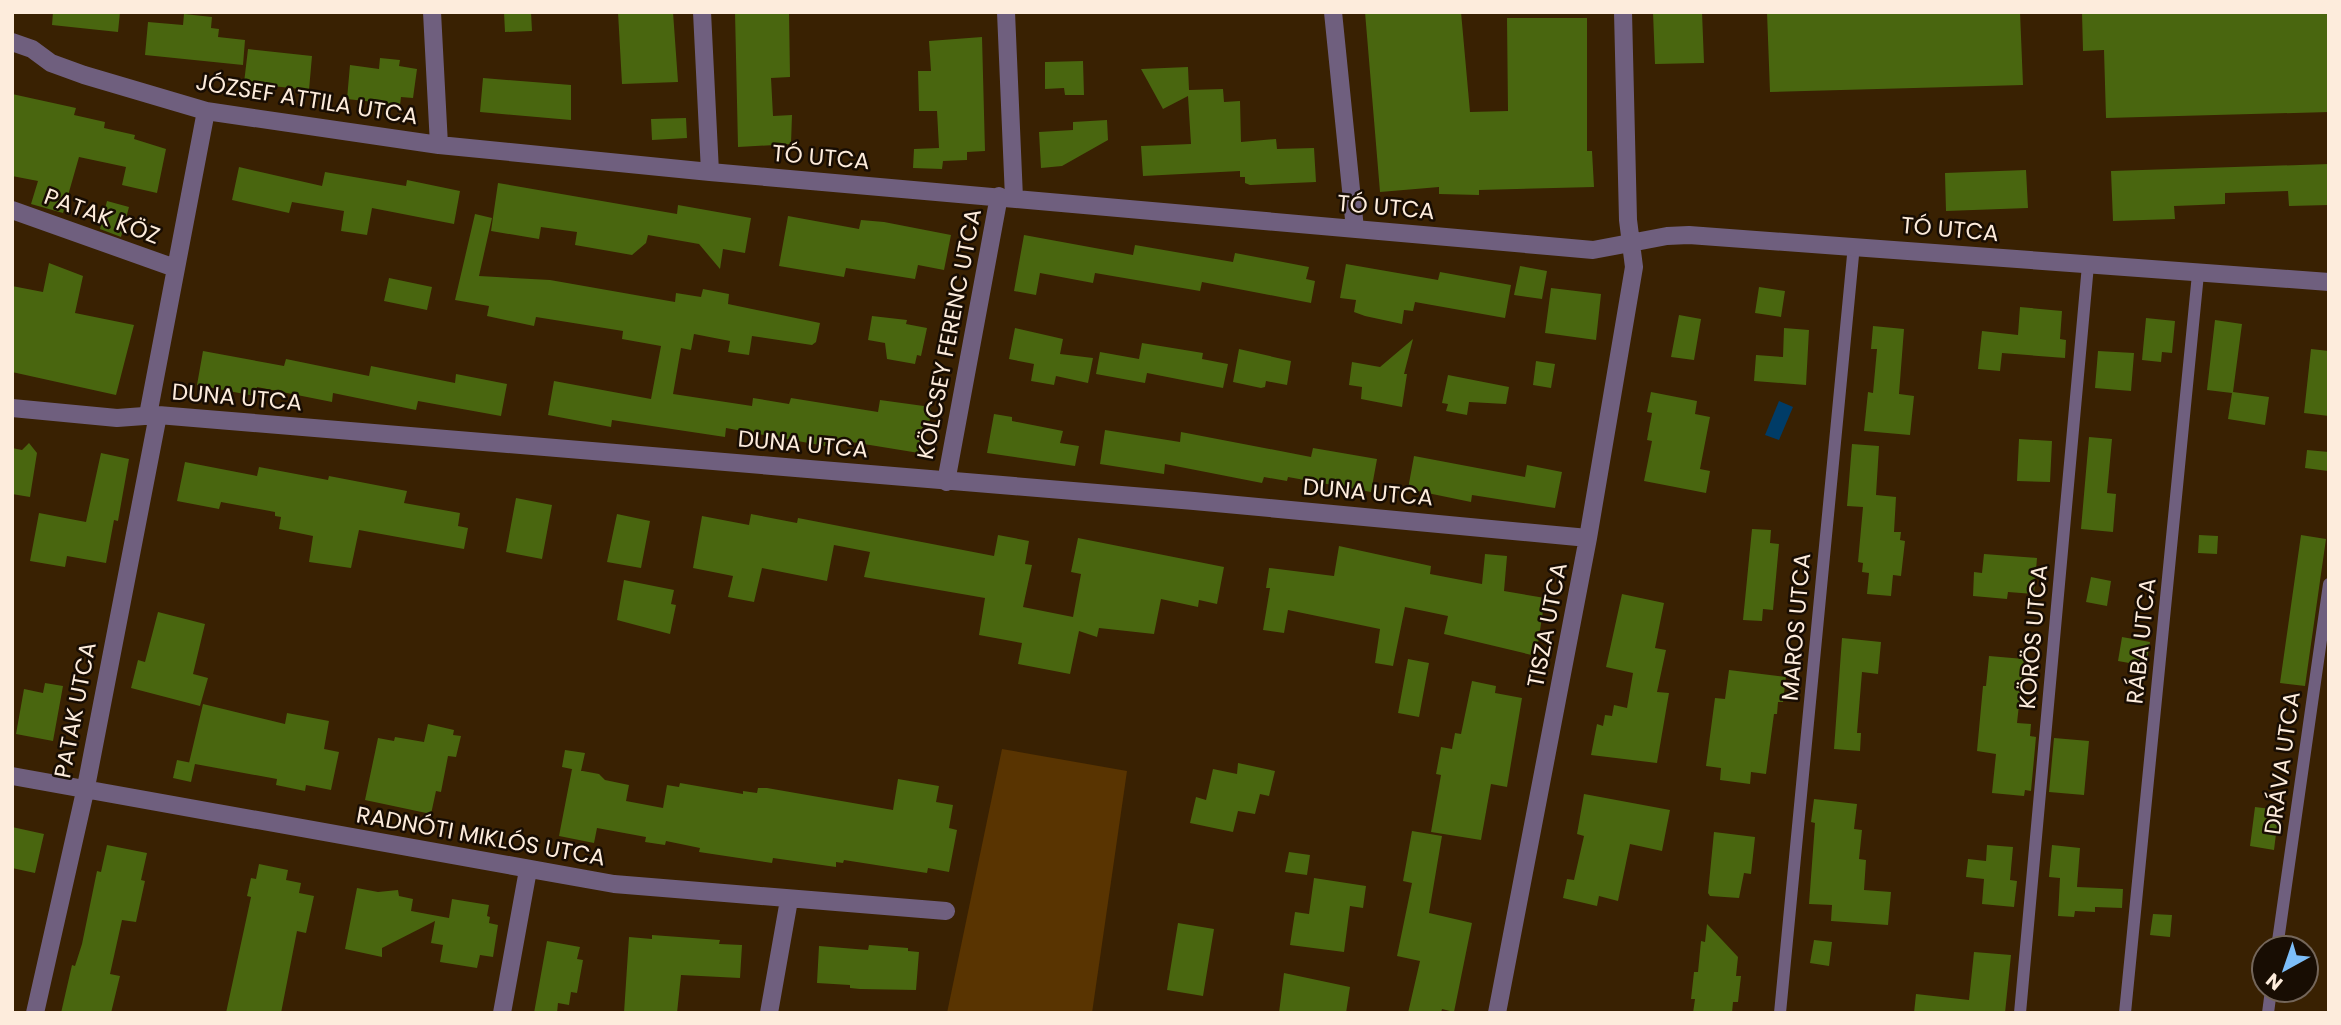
<svg xmlns="http://www.w3.org/2000/svg" width="2341" height="1025" font-family="Poppins,sans-serif">
<rect width="100%" height="100%" fill="#392102"/>
<path fill="#593401" d="M1002,749L1127,771L1092,1013H947Z"/>
<path fill="#003c67" d="M1779,401L1793,407L1779,440L1765,435Z"/>
<path fill="#49660f" d="M53,12H120L118,32L52,25Z
M504,12H531L532,31L505,32Z
M618,12H673L678,82L622,84Z
M735,12H789L790,77L771,78L773,116L792,115L791,144L738,147Z
M1365,12H1461L1470,112L1508,111L1507,18H1587V151H1592L1594,187L1479,190V195L1439,194V187L1380,192Z
M1653,12H1702L1704,63L1655,64Z
M1767,12H2020L2023,85L1770,92Z
M2082,12H2329V112L2106,118L2104,50L2083,51Z
M184,14L212,17L211,28L219,29L218,37L245,40L243,65L145,55L148,22L183,25Z
M982,37L985,151L967,152V160L943,161L942,169L913,168L914,149L939,148L937,111H919L918,71H931L929,41Z
M248,49L312,56L309,90L244,83Z
M380,58L400,60L399,66L417,69L413,98L401,97L400,105L347,99L350,65L379,69Z
M1083,61L1084,95H1065L1064,88L1045,89V62Z
M1188,67L1189,90L1223,89L1224,102L1240,101L1241,142L1276,139L1277,149L1314,148L1316,182L1250,185L1245,183V177H1240V171L1143,176L1141,146L1191,144L1188,96L1163,109L1141,69Z
M483,78L571,85V120L480,112Z
M12,94L76,108L74,115L105,122L104,128L135,135L134,139L166,149L157,193L122,185L126,167L79,157L63,213L31,204L38,181L12,176Z
M686,118L687,138L652,140L651,119Z
M1107,120L1108,140L1062,166L1041,168L1039,132L1073,130V122Z
M2329,164V205L2289,206L2288,191L2225,193V204L2174,206L2175,219L2113,221L2111,171Z
M239,167L322,186L325,172L406,186L407,180L460,191L454,224L372,208L367,235L341,231L344,211L292,202L289,213L232,200Z
M2026,170L2028,208L1946,211L1945,173Z
M498,183L677,214L678,205L751,218L745,253L723,249L720,269L699,244L648,235L646,243L632,255L575,245L577,232L541,227L539,239L491,231Z
M107,201L129,207L121,237L100,229Z
M475,214L492,218L479,276L550,280L675,302L676,293L701,297L703,289L729,294L728,304L820,323L816,342L812,345L752,336L749,355L728,352L730,341L694,334L691,350L681,348L673,394L752,406L753,398L789,404L791,398L878,412L880,400L931,407L929,427L923,426L919,453L827,438L825,446L726,428L725,437L612,420L611,427L548,415L554,381L651,399L661,346L622,339L623,331L536,317L534,326L487,316L489,306L455,300Z
M788,216L859,229L861,220L884,222L951,235L944,270L918,265L915,279L846,268L844,277L779,266Z
M1024,235L1133,255L1135,245L1233,262L1235,253L1309,267L1306,279L1315,281L1311,303L1202,282L1200,291L1095,273L1093,283L1040,273L1036,295L1014,291Z
M49,263L83,276L75,313L134,325L116,395L12,372V286L43,292Z
M1346,264L1438,280L1440,272L1511,285L1505,318L1415,302L1413,311L1404,310L1402,324L1365,316L1354,312L1356,300L1340,298Z
M1520,266L1547,271L1542,299L1514,295Z
M389,278L432,287L427,310L384,301Z
M1759,287L1785,291L1781,317L1755,313Z
M1551,288L1601,294L1596,340L1545,333Z
M2020,307L2062,311L2060,339L2066,340L2065,358L2002,353L2000,371L1978,369L1982,331L2018,335Z
M1679,315L1701,319L1694,360L1671,357Z
M872,316L907,320L906,324L927,328L921,356L917,355L915,364L887,359L885,343L868,340Z
M2146,318L2175,321L2172,353L2162,352L2161,362L2142,360Z
M2215,320L2242,324L2233,392L2269,397L2265,425L2228,419L2232,393L2207,390Z
M1873,326L1904,329L1899,394L1914,396L1910,435L1864,431L1868,392L1873,393L1877,349H1871Z
M1015,328L1063,339L1060,354L1093,358L1088,383L1056,376L1054,385L1031,381L1034,364L1009,359Z
M1784,328L1809,330L1806,385L1754,381L1756,355L1783,357Z
M1413,339L1404,374H1407L1402,407L1361,399L1362,387L1349,385L1352,362L1380,367Z
M1142,343L1203,353L1202,359L1228,364L1223,388L1147,373L1145,383L1096,374L1100,352L1139,359Z
M1239,349L1291,361L1287,385L1266,381L1265,387L1261,388L1233,382Z
M2311,349L2329,351V416L2304,413Z
M203,351L284,366L286,359L369,376L371,366L455,383L456,374L507,384L501,416L418,401L416,410L333,393L332,402L257,387L255,396L197,385Z
M2098,351L2134,353L2131,391L2095,388Z
M1536,361L1555,364L1551,388L1533,385Z
M1448,375L1509,387L1506,404L1469,402L1467,415L1446,411L1448,404L1442,403Z
M1651,392L1697,401L1695,414L1710,417L1700,469L1710,471L1706,493L1644,481L1652,441L1647,440L1652,413L1647,412Z
M994,414L1012,417V421L1063,431L1060,443L1079,446L1075,466L987,453Z
M1105,430L1180,442L1181,432L1311,457L1313,448L1377,459L1371,492L1288,477L1287,481L1264,477L1262,483L1165,464L1164,474L1100,464Z
M2089,437L2112,439L2107,493L2116,494L2113,532L2081,529Z
M2019,439L2052,441L2050,482L2017,481Z
M29,443L37,453L30,497L12,494V448L22,450Z
M1852,444L1879,446L1876,495L1896,497L1894,532H1901L1900,540L1905,541L1901,576L1893,575L1891,596L1867,594L1869,573L1862,572L1863,563L1858,562L1863,507L1847,506Z
M2307,450L2329,452L2328,471L2305,468Z
M101,453L129,459L118,521L114,520L106,563L67,556L65,567L30,561L39,513L86,522Z
M1414,456L1525,477L1527,465L1562,472L1555,508L1472,495L1471,502L1408,489Z
M185,462L257,476L259,467L328,480L329,476L407,491L404,503L460,513L458,526L468,528L464,549L359,530L351,568L309,562L313,536L279,529L281,517L275,516V512L221,502L219,509L177,501Z
M516,498L552,505L542,559L506,552Z
M617,514L650,521L641,568L607,562Z
M751,514L797,523L798,518L994,556L998,535L1029,541L1025,564L1032,565L1023,607L1073,617L1081,574L1071,572L1078,538L1224,567L1217,604L1199,600L1198,607L1161,599L1154,634L1099,628L1097,637L1079,631L1070,674L1018,664L1022,643L979,635L985,598L864,577L870,552L834,545L827,581L762,568L754,602L728,597L733,576L693,568L702,516L749,525Z
M1752,529L1771,530L1770,543L1779,544L1773,610L1763,609L1762,621L1743,620Z
M2199,535L2218,536L2217,554L2198,553Z
M2301,535L2326,539L2305,686L2280,683Z
M1339,546L1431,566L1430,574L1482,584L1485,554L1507,556L1504,591L1545,598L1536,656L1444,634L1448,616L1405,607L1393,666L1375,663L1380,629L1288,610L1284,633L1263,630L1270,588H1266L1269,568L1334,576Z
M1984,554L2037,558L2034,594L2008,592L2007,599L1973,596L1974,572L1982,573Z
M2091,577L2111,581L2107,606L2086,602Z
M624,580L674,590L671,604L676,605L670,634L617,620Z
M1622,594L1664,603L1655,648L1666,650L1657,692L1669,693L1657,763L1591,755L1597,724L1603,726L1605,715L1612,716L1614,705L1627,708L1633,673L1606,667Z
M158,612L205,624L193,674L208,678L200,706L131,688L138,660L145,662Z
M2122,637L2150,642L2146,666L2118,661Z
M1842,638L1881,642L1878,674L1862,672L1857,733H1861L1860,751L1834,749Z
M1989,656L2024,659L2017,723L2031,724L2030,736L2036,737L2031,791L2025,790L2024,796L1992,793L1996,754L1977,751L1983,686H1986Z
M1408,659L1429,663L1419,717L1398,713Z
M1729,670L1786,677L1783,702H1778L1777,714H1774L1766,774L1751,772L1750,784L1720,780L1721,768L1706,766L1715,698L1725,699Z
M1472,681L1496,686L1495,693L1522,698L1507,787L1491,784L1481,840L1431,832L1441,775L1436,774L1441,747L1452,749L1455,733L1461,734Z
M45,683L63,686L53,741L16,734L24,689L43,693Z
M203,704L285,724L287,713L329,721L324,749L339,752L331,790L306,785L305,791L276,785L277,779L195,764L191,782L173,778L177,760L192,763H189Z
M428,724L454,730L453,735L461,736L456,757L448,756L441,792L436,791L431,814L365,800L378,738L394,741L395,737L424,742Z
M2054,738L2089,741L2084,795L2049,792Z
M565,750L585,753L581,771L562,767Z
M1238,763L1275,771L1269,796L1260,794L1255,814L1238,811L1233,832L1190,823L1196,797L1206,800L1213,769L1237,774Z
M572,769L599,774L605,780L629,785L626,801L663,808L667,785L679,787L680,783L743,794V791L757,793L758,788H767L893,810L898,779L939,786L936,802L953,805L949,828L957,830L949,872L928,868L927,873L844,860L843,863L836,862V867L773,858L772,863L699,852L700,848L666,841L665,845L645,842L646,837L597,828L594,843L559,836Z
M1584,794L1670,810L1662,851L1630,844L1618,901L1599,896L1597,906L1563,898L1567,879L1574,880L1584,836L1577,834Z
M1814,799L1857,804L1854,829L1862,830L1859,859L1866,860L1864,890L1891,892L1888,925L1831,921L1832,905L1809,904L1815,823L1811,822Z
M2255,807L2279,810L2274,850L2250,846Z
M12,827L44,834L35,873L12,868Z
M1412,831L1442,836L1429,913L1472,923L1454,1012L1442,1009L1441,1013H1408L1420,961L1397,956L1412,883L1403,881Z
M1714,832L1755,837L1751,874L1744,873L1739,898L1710,896L1708,893Z
M107,845L147,853L141,880L145,881L136,922L122,920L110,974L120,976L111,1013H61L72,965L75,966L82,944L97,871L101,872Z
M1987,845L2013,847L2010,880L2017,881L2014,907L1982,904L1984,879L1966,877L1968,859L1986,861Z
M2052,845L2080,848L2077,887L2123,889L2122,908L2095,907V912L2075,911L2074,917L2058,916L2060,878L2049,877Z
M1289,852L1310,855L1307,875L1285,872Z
M259,864L288,870L286,880L301,883L299,893L314,896L306,933L297,931L281,1013H226L251,897L247,896L251,878L256,879Z
M1314,878L1366,886L1363,908L1350,906L1344,952L1290,945L1295,912L1309,914Z
M357,888L378,892L398,890L399,896L413,899L411,911L449,918L452,899L489,905L487,916L490,917L489,923L498,925L493,957L480,955L477,968L440,962L443,945L431,943L435,921L382,948V957L345,949Z
M2153,914L2172,915L2170,937L2150,935Z
M1178,923L1214,929L1203,996L1167,990Z
M1707,924L1738,957L1736,976H1741L1738,1002H1733L1732,1013H1693L1695,999H1691L1694,972H1698L1701,941L1705,942Z
M652,935L720,940L719,944L742,945L740,978L681,975L677,1013H624L629,937L652,939Z
M1814,940L1832,942L1829,966L1810,963Z
M547,941L580,947L577,959L583,960L577,993L571,992L569,1005L558,1003L557,1013H534Z
M869,945L908,948V951L919,952L916,990L860,989L850,988V985L817,983L819,946L868,950Z
M1974,952L2011,955L2005,1013H1914L1916,994L1969,1000Z
M1284,973L1350,987L1346,1013H1279Z"/>
<g fill="none" stroke-linecap="round" stroke-linejoin="round">
<path stroke="#6f5f7e" stroke-width="12" d="M2277,948L2329,584
M1780,1013L1854,245
M2020,1013L2088,265
M2125,1013L2198,274
M2268,1013L2271,990"/>
<path stroke="#6f5f7e" stroke-width="18" d="M432,12L439,145
M702,12L710,172
M1006,12L1014,198
M1333,12L1355,229
M12,42L32,49L51,63L84,75L206,111L439,145L710,172L1593,250L1667,236L1689,235L2329,282
M12,210L175,268
M12,408L117,418L158,415L1194,501L1588,538
M148,415L206,111
M946,482L999,196
M12,776L614,884L946,911
M35,1013L86,787L158,415
M502,1013L528,870
M769,1013L789,900
M1497,1013L1588,538L1634,267L1628,220L1623,12"/>
</g>
<g text-anchor="middle" stroke-width="5" stroke-linejoin="round" paint-order="stroke">
<g font-size="23" fill="#fdecdc" stroke="#180d03">
<text transform="translate(307 99) rotate(9)" y="8">JÓZSEF ATTILA UTCA</text>
<text transform="translate(821 157) rotate(5)" y="8">TÓ UTCA</text>
<text transform="translate(1386 207) rotate(5)" y="8">TÓ UTCA</text>
<text transform="translate(102 216) rotate(20)" y="8">PATAK KÖZ</text>
<text transform="translate(1950 229) rotate(5)" y="8">TÓ UTCA</text>
<text transform="translate(949 334) rotate(-79)" y="8">KÖLCSEY FERENC UTCA</text>
<text transform="translate(237 397) rotate(5)" y="8">DUNA UTCA</text>
<text transform="translate(803 444) rotate(5)" y="8">DUNA UTCA</text>
<text transform="translate(1368 492) rotate(5)" y="8">DUNA UTCA</text>
<text transform="translate(1547 625) rotate(-79)" y="8">TISZA UTCA</text>
<text transform="translate(1796 627) rotate(-85)" y="8">MAROS UTCA</text>
<text transform="translate(2033 637) rotate(-85)" y="8">KÖRÖS UTCA</text>
<text transform="translate(2141 641) rotate(-84)" y="8">RÁBA UTCA</text>
<text transform="translate(75 710) rotate(-79)" y="8">PATAK UTCA</text>
<text transform="translate(2282 763) rotate(-82)" y="8">DRÁVA UTCA</text>
<text transform="translate(481 836) rotate(10)" y="8">RADNÓTI MIKLÓS UTCA</text>
</g>
</g>
<rect width="2341" height="1025" fill="none" stroke="#fdecdc" stroke-width="28"/>
<g transform="translate(2285 969) rotate(220)"><circle r="33" fill="#180d03" stroke="#74665a" stroke-width="2"/>
<path d="M0-5L12 26L0 18L-12 26Z" fill="#7dbef9"/>
<text y="-10" font-size="19" font-weight="bold" text-anchor="middle" fill="#fdecdc">N</text>
</g>
</svg>
